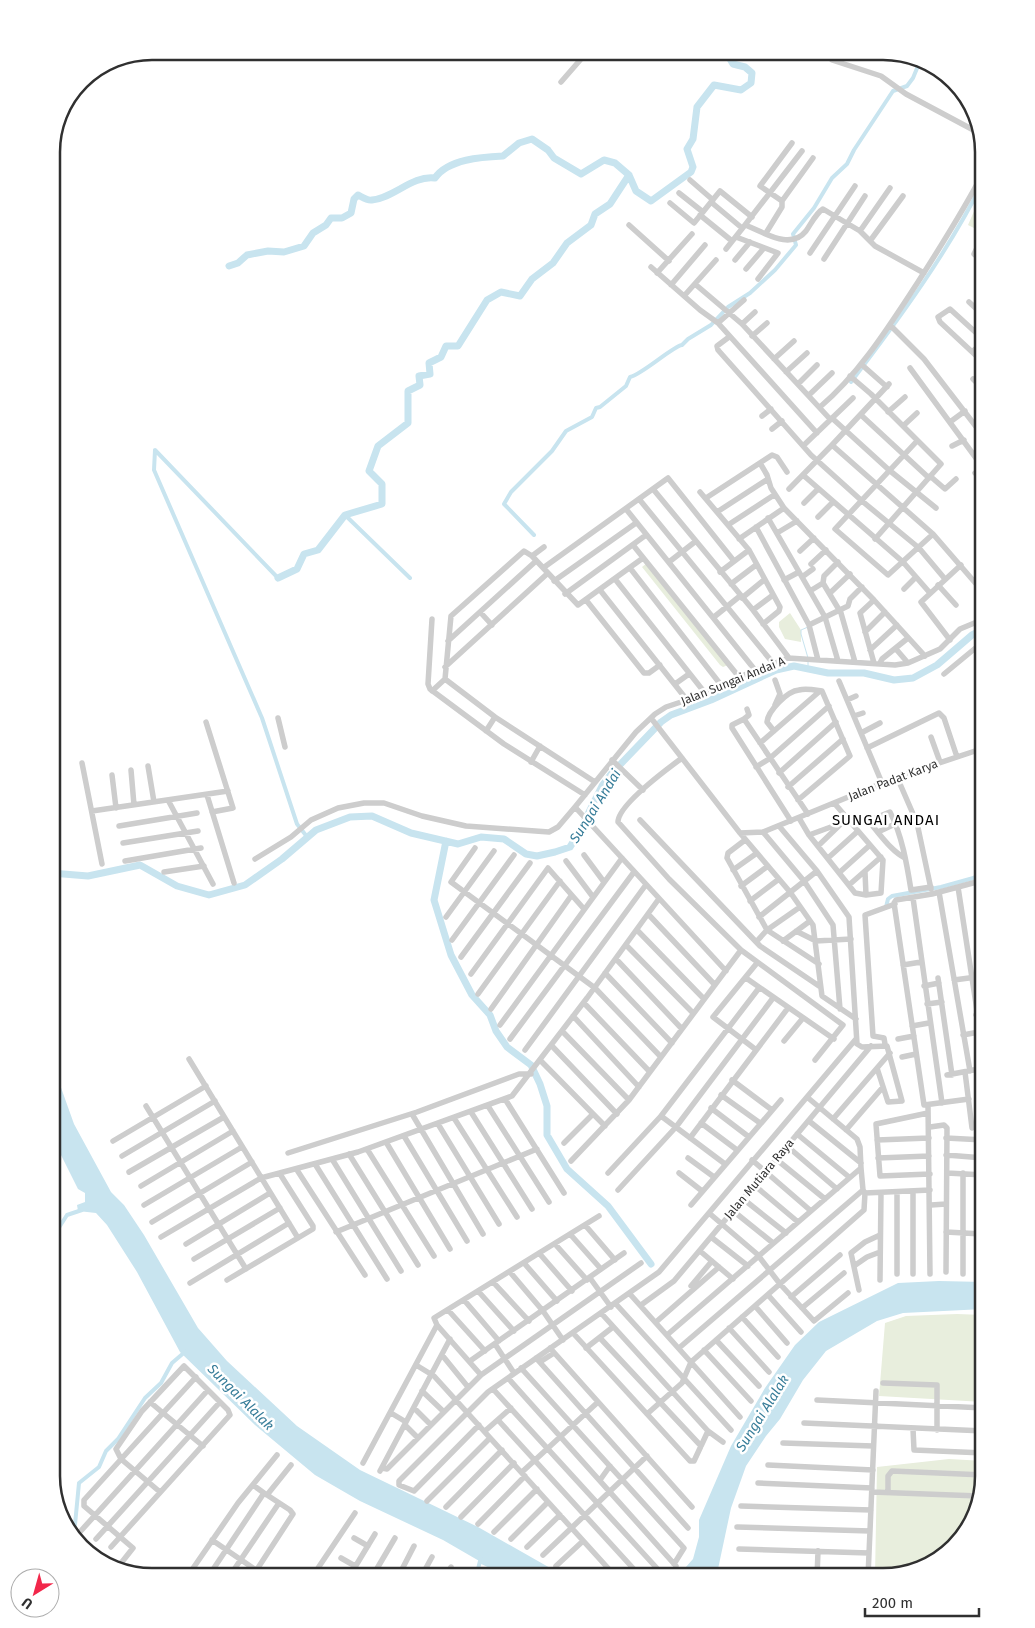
<svg xmlns="http://www.w3.org/2000/svg" width="1035" height="1628" font-family="'Fira Sans',sans-serif">
<rect width="100%" height="100%" fill="#fff"/>
<path fill="#e8eedd" d="M975,209L984,213L982,232L968,225Z
M647,563L728,665L723,667L720,665L642,567Z
M790,613L801,630V642L785,639L779,627V622Z
M957,1314L984,1315V1402L879,1396L885,1323L906,1316Z
M949,1459L984,1461V1477L970,1527L928,1566L875,1577L877,1467Z"/>
<path fill="#c8e4ef" d="M51,1046L54,1068L74,1124L111,1192L124,1205L144,1235L198,1328L227,1361L297,1426L360,1470L478,1527L566,1577H509L479,1563L481,1562L443,1540L360,1501L315,1475L255,1425L180,1352L137,1272L107,1225L96,1213L78,1211L77,1205L85,1202V1193L78,1189L51,1135Z
M939,1281L984,1282V1309L903,1313L877,1321L826,1351L803,1380L780,1419L766,1436L746,1466L731,1508L718,1569L713,1577H677L693,1559L699,1537V1520L731,1446L765,1388L795,1345L819,1322L898,1283Z"/>
<g fill="none" stroke-linecap="round" stroke-linejoin="round">
<path stroke="#c8e4ef" stroke-width="1" d="M808,627L801,630V634L808,658
M808,668V662"/>
<path stroke="#c8e4ef" stroke-width="4" d="M851,382C900,318 948,252 984,180
M345,515L410,578
M534,535L504,504L511,492L552,451L566,431L592,417L596,408L600,407L626,386L630,377C643,374 673,346 682,345L688,339L711,325L728,307L750,293L775,270L796,245L793,234L814,208L832,178L847,164L854,150L889,97L893,91L907,86L913,78L920,61
M278,578L155,450L154,470L262,718L297,824L308,838
M886,907L888,899L892,896L941,887L977,877
M51,1271L55,1262L53,1237L67,1215L82,1210
M74,1535L79,1483L99,1467L106,1451L118,1439L145,1398L161,1383L172,1363L186,1351
M476,1577L481,1557"/>
<path stroke="#c8e4ef" stroke-width="7" d="M229,266L238,263L247,255L268,251L284,252L304,246L313,233L326,225L331,218H342L351,213L354,199L358,195C362,197 367,201 372,200C394,198 412,175 435,178C448,159 482,157 503,156L519,143L532,139L548,150L554,158L581,174L604,160L615,163L629,175L636,191L651,201L691,172L693,167L687,149L693,139L697,107L714,85L741,90L751,83L752,73L745,67L733,64L730,59L731,54L736,51
M278,578L297,569L304,554L318,550L345,515L382,504V484L369,471L378,446L408,423V391L420,385L419,376L430,374L429,363L441,357L446,346H458L487,300L501,292L520,296L532,279L553,263L567,243L591,225L595,214L610,204L629,175
M446,841L434,900L451,955L472,995L490,1015L496,1031L507,1047L531,1065L540,1084L547,1106V1135L567,1169L608,1206L651,1264
M51,873L88,876L140,865L177,886L209,895L245,885L282,859L316,830L350,817L372,816L411,833L458,844L481,837L504,839L526,854L537,856L555,852L570,847L577,836L602,786L612,773L661,722L671,715L711,700L776,670L794,666L828,673H864L894,680L913,678L937,665L972,635L984,629
M977,877L984,875"/>
<path stroke="#cdcdcd" stroke-width="5.5" d="M822,51L832,60L881,76L906,94L979,133
M561,82L588,51
M690,180L713,200
M679,193L703,212
M782,201L760,186L792,143
M711,202L742,228
M670,203L694,223L720,191L752,217
M700,215L732,241
M629,225L669,261
M745,225L802,151
M860,231L890,188
M766,233L782,207V201L813,158
M736,237L778,253L758,279
M870,241L903,196
M726,249L745,225C764,232 790,251 806,231C811,224 816,213 823,209L860,231L875,246L924,273
M810,253L855,186
M824,259L865,196
M735,260L750,242
M984,262L974,254L984,234
M651,267L700,310L718,323
M746,269L764,248
M657,273L692,234
M695,284L742,324L830,419
M671,285L705,245
M684,296L716,260
M744,300L718,323L817,433
M969,302L984,316
M742,324L755,312
M890,325L924,359L984,437
M752,336L767,323
M729,337L717,346L718,350L811,455L862,501L919,548L945,579
M972,352L984,341
M774,359L794,341
M984,363L940,322L938,317L950,309L984,340
M861,364L887,387
M910,368L984,469
M786,372L807,353
M850,376L871,394L941,464L875,539
M973,379L984,390
M798,384L817,365
M889,384L832,445L933,534L984,593
M809,395L832,373
M820,407C860,373 889,326 918,282C941,246 964,210 984,171
M888,412L905,397
M861,415L929,478
M762,416L771,409
M833,419L889,470L936,508
M950,422L965,411
M903,426L917,413
M772,429L782,421
M917,441L835,529L888,575L933,534
M804,445L853,398
M952,446L964,440
M760,463L767,475L771,488L784,508L874,600L925,656
M975,473L983,468
M803,475L903,562L930,593
M930,476L945,489L956,479
M653,489L753,610L789,658
M789,489L832,445
M700,492L749,550L780,607L779,611L763,624
M706,498L772,455L777,457L787,472
M639,499L773,663
M804,503L818,489
M626,509L755,670
M717,512L768,479
M818,517L833,502
M768,518L825,617L838,661
M728,525L774,495
M756,527L809,625L818,660
M777,533L797,521
M739,539L784,508
M633,545L739,677
M800,551L814,538
M532,556L544,547
M669,562L696,541
M838,562L824,576L823,583L841,613L855,662
M811,564L826,550
M543,568L668,478L734,561
M630,568L721,685
M720,572L749,550
M802,577L813,569
M615,579L705,693
M784,580L799,572
M554,581L636,523
M731,584L756,565
M938,585L956,605
M904,589L916,577
M600,590L687,700
M810,591L823,583
M830,593L850,574
M565,594L646,535
M742,598L764,580
M586,600L644,673H649L660,665
M753,610L773,595
M481,613L492,625
M714,617L740,596
M432,619L428,684L430,689L504,744L585,795
M809,625L848,606L850,599L862,587
M865,632L885,612
M950,640L921,602L961,565
M448,641L536,561
M896,649L908,663
M870,650L897,625
M874,663L860,613L874,600
M880,663L882,659L908,638
M445,667L548,573
M944,674L984,641
M445,679L495,717L595,782
M839,681L882,783
M675,684L689,674
M432,691L445,679L451,616L524,551L532,556L578,605L643,558
M847,700L856,696
M775,705L780,694L775,680
M747,709L749,715L744,719L808,814
M854,716L863,713
M278,718L285,747
M651,718L740,833L763,832L897,777L984,748
M744,719L732,725V728L791,821
M206,722L233,808L212,812
M486,731L495,717
M774,731L767,722C768,711 787,691 799,690C806,688 815,690 822,691L850,756L798,800
M861,733L880,723
M931,737L940,762
M760,743L820,691
M867,748L939,713L944,718L957,757
M682,758C667,769 618,805 618,822L669,879L741,950L843,1025L815,1060
M612,760L643,790
M531,762L540,746
M82,763L102,864
M148,766L154,802
M756,767L769,759L829,706
M131,770L134,805
M779,773L836,722
M112,775L116,808
M897,777L917,823L931,889
M788,787L843,739
M207,795L234,883
M168,800L213,884
M575,807L726,971
M92,811L228,791
M799,818L809,835L855,893L866,895L881,893L883,860L835,804
M640,820L760,946L819,986
M119,826L197,813
M779,826L817,871L849,917L857,1044L862,1047L887,1046L902,1101L888,1102L877,1068
M763,832L804,881L833,925L840,1009
M878,832L895,824
M740,833L790,892L813,925L822,996L856,1019
M809,835L839,824
M745,840L728,853L727,858L767,930L819,964
M123,843L198,831
M818,846L846,819
M475,848L451,882L595,988L661,1057
M584,855L604,882
M828,858L858,831
M905,858C891,851 880,834 869,822L870,820L890,812C902,835 907,865 911,890L931,887
M255,859L291,837L311,820L338,808L364,803H384L422,816L466,826L549,832L558,827L575,807L636,732L655,714L666,707L696,697L739,677L788,658L895,665L908,663L940,649L960,629L984,619
M125,861L201,848
M566,861L593,897
M733,870L757,853
M164,872L204,866
M840,872L870,845
M865,872L866,895
M849,885L881,857
M741,886L768,866
M958,887L984,1056
M939,892L970,1071
M913,898L942,1103
M750,901L779,879
M648,914L715,985
M446,917L494,851
M759,917L817,871
M637,930L704,999
M796,931L816,941L851,939
M452,940L514,855
M757,941L767,930L800,907
M783,941L810,921
M626,945L693,1013
M461,957L530,863
M616,959L682,1029
M903,965L921,962
M605,973L672,1043
M471,974L548,868L584,909
M746,978L834,1039
M938,978L952,1075
M954,980L984,976
M924,986L939,983
M478,994L560,881
M584,1003L650,1072
M927,1004L942,1002
M491,1009L571,896
M976,1015L984,1013
M573,1016L639,1087
M500,1025L622,858
M912,1026L929,1023
M562,1031L629,1100
M963,1035L984,1031
M510,1039L634,872
M898,1039L914,1036
M784,1041L803,1018
M885,1044L884,1038L873,1036L865,915L895,904
M551,1045L617,1114
M755,1049L713,1017L757,963
M525,1050L645,886
M902,1057L916,1054
M189,1059L298,1238
M540,1060L605,1126
M965,1072L972,1128
M947,1075L984,1068
M732,1080L772,1110
M721,1095L760,1123
M505,1099L564,1193
M969,1099L924,1105L894,903L896,900L932,894L984,880
M928,1105L930,1274
M146,1106L246,1269
M488,1106L549,1202
M711,1108L749,1137
M471,1112L532,1209
M928,1113L876,1124L880,1176L930,1174
M412,1114L483,1234
M661,1116L725,1164
M454,1118L517,1217
M833,1119L890,1053
M809,1121L861,1163
M701,1123L737,1150
M438,1124L499,1224
M930,1127L944,1125L947,1128L946,1272
M846,1130L883,1087
M797,1134L849,1177
M404,1136L467,1241
M690,1138L788,1008
M946,1138L984,1140
M877,1140L929,1138
M113,1141L206,1086
M386,1142L450,1249
M564,1143L593,1114
M787,1146L837,1189
M367,1149L434,1256
M288,1153L417,1112L519,1074H531
M349,1154L418,1265
M946,1155L984,1158
M122,1156L215,1101
M688,1158L714,1177
M878,1158L929,1156
M332,1159L401,1271
M776,1159L825,1199
M752,1160L811,1211
M571,1161L629,1100L741,950
M315,1164L387,1279
M297,1170L365,1275
M129,1172L224,1117
M608,1173L661,1116L759,988
M679,1173L702,1191
M947,1173L984,1175
M963,1173V1274
M979,1174L981,1276
M754,1185L798,1222
M141,1186L233,1131
M618,1190L676,1127L773,998
M913,1191V1274
M865,1193L930,1190
M897,1193V1274
M742,1198L786,1233
M144,1205L242,1147
M691,1205L781,1100
M931,1205L946,1204
M732,1210L773,1243
M709,1213L757,1254L780,1284L814,1321L848,1293
M152,1222L252,1162
M585,1225L615,1260
M336,1232L537,1149
M946,1232L982,1234
M570,1234L601,1269
M161,1237L261,1178L358,1152L512,1096L587,998L658,900
M711,1237L748,1266
M186,1244L270,1193
M555,1244L587,1280
M700,1251L733,1279
M539,1253L572,1291
M194,1259L280,1208
M524,1263L557,1301
M854,1266L867,1257L880,1252
M510,1272L543,1311L563,1340
M590,1278L611,1307
M227,1280L313,1229V1226L280,1174
M880,1280L881,1193
M493,1282L529,1321
M190,1283L289,1223
M691,1286L712,1261
M859,1290L851,1253L865,1242L880,1235
M478,1291L514,1331
M629,1293L740,1417
M768,1295L801,1332
M791,1297L840,1255
M464,1300L499,1341
M615,1303L731,1430
M641,1305L674,1281L871,1046
M755,1306L787,1343
M802,1308L844,1273
M448,1310L485,1351
M601,1313L708,1431L723,1442
M742,1317L778,1357
M656,1322L719,1267
M729,1328L769,1372
M573,1333L690,1461H694L708,1431
M667,1335L861,1168L860,1147L857,1139L807,1097
M600,1338L701,1446
M716,1340L759,1386
M495,1344L514,1373
M550,1348L692,1507
M586,1348L613,1327
M679,1348L863,1190
M704,1350L751,1401
M442,1355L468,1387
M536,1358L688,1528
M470,1361L624,1253
M540,1362L554,1353
M416,1365L434,1376L616,1577
M521,1368L684,1548L674,1564
M481,1375L437,1325L434,1318L599,1216
M508,1378L676,1566
M883,1383L937,1385V1430
M493,1389L664,1576
M422,1391L444,1412
M817,1400L984,1408
M150,1402L163,1413L196,1377
M414,1408L431,1425
M391,1413L406,1422
M647,1414L682,1383L691,1362L864,1210L865,1193L863,1190L861,1168
M498,1420L641,1577
M804,1423L984,1431
M405,1425L418,1438
M479,1425L414,1491L399,1485V1481L488,1392L659,1272L856,1039
M913,1429L914,1450L984,1453
M485,1431L511,1408
M783,1443L873,1446
M363,1463L437,1325
M768,1465L873,1470
M382,1468L387,1469L481,1375L641,1263
M380,1471L450,1339
M522,1472L598,1402
M600,1480L610,1466
M758,1483L872,1488
M872,1492L979,1496
M888,1492V1476L892,1471L984,1475
M267,1495L291,1465
M427,1501L490,1438
M741,1506L871,1510
M446,1507L502,1450
M461,1517L514,1463
M478,1524L525,1476
M737,1527L870,1531
M494,1532L537,1489
M79,1533L208,1390
M354,1538L368,1546
M96,1539L220,1402
M511,1539L548,1502
M212,1540L256,1570
M111,1547L230,1415L228,1410L184,1366L142,1411L116,1449L121,1459L160,1492
M527,1547L560,1515
M739,1549L869,1553
M543,1555L647,1456
M341,1558L355,1566
M556,1566L583,1541
M118,1567L133,1548L84,1506V1500L163,1413L203,1446
M726,1571L817,1572
M187,1577L238,1503L277,1455
M208,1577L264,1493L253,1485
M229,1577L279,1503
M252,1577L293,1514L290,1510L264,1493
M312,1577L355,1513
M349,1577L375,1534
M372,1577L395,1538
M398,1577L414,1546
M421,1577L432,1557
M446,1577L451,1567
M817,1577L818,1551
M868,1577L876,1391"/>
</g>
<g text-anchor="middle" stroke-width="5" stroke-linejoin="round" paint-order="stroke">
<g font-size="12" fill="#303030" stroke="#fff">
<text transform="translate(733 681) rotate(-22)" y="4">Jalan Sungai Andai A</text>
<text transform="translate(893 780) rotate(-21)" y="4">Jalan Padat Karya</text>
<text transform="translate(759 1179) rotate(-50)" y="4">Jalan Mutiara Raya</text>
</g>
<g font-size="14" font-style="italic" fill="#377d99" stroke="#fff">
<text transform="translate(595 806) rotate(-58)" y="5">Sungai Andai</text>
<text transform="translate(241 1397) rotate(45)" y="5">Sungai Alalak</text>
<text transform="translate(762 1413) rotate(-58)" y="5">Sungai Alalak</text>
</g>
<g font-size="15" letter-spacing="1" fill="#000" stroke="#fff">
<text x="886" y="825">SUNGAI ANDAI</text>
</g>
</g>
<path d="M0 0H1035V1628H0ZM152 60H883A92 92 0 0 1 975 152V1476A92 92 0 0 1 883 1568H152A92 92 0 0 1 60 1476V152A92 92 0 0 1 152 60Z" fill="#fff" fill-rule="evenodd"/>
<path fill="none" stroke="#303030" stroke-width="2.5" d="M152 60H883A92 92 0 0 1 975 152V1476A92 92 0 0 1 883 1568H152A92 92 0 0 1 60 1476V152A92 92 0 0 1 152 60Z"/>
<g transform="translate(35 1593) rotate(217)"><circle r="24" fill="#ffffff" stroke="#acacac"/>
<path d="M0-4L9 19L0 12L-9 19Z" fill="#f2274a"/>
<text y="-8" font-size="14" font-weight="bold" text-anchor="middle" fill="#303030">U</text>
</g>
<path d="M865 1608v8h114v-8" fill="none" stroke="#303030" stroke-width="2.5"/>
<text x="872" y="1608" font-size="15" fill="#303030" stroke="#ffffff" stroke-width="4" paint-order="stroke">200 m</text>
</svg>
